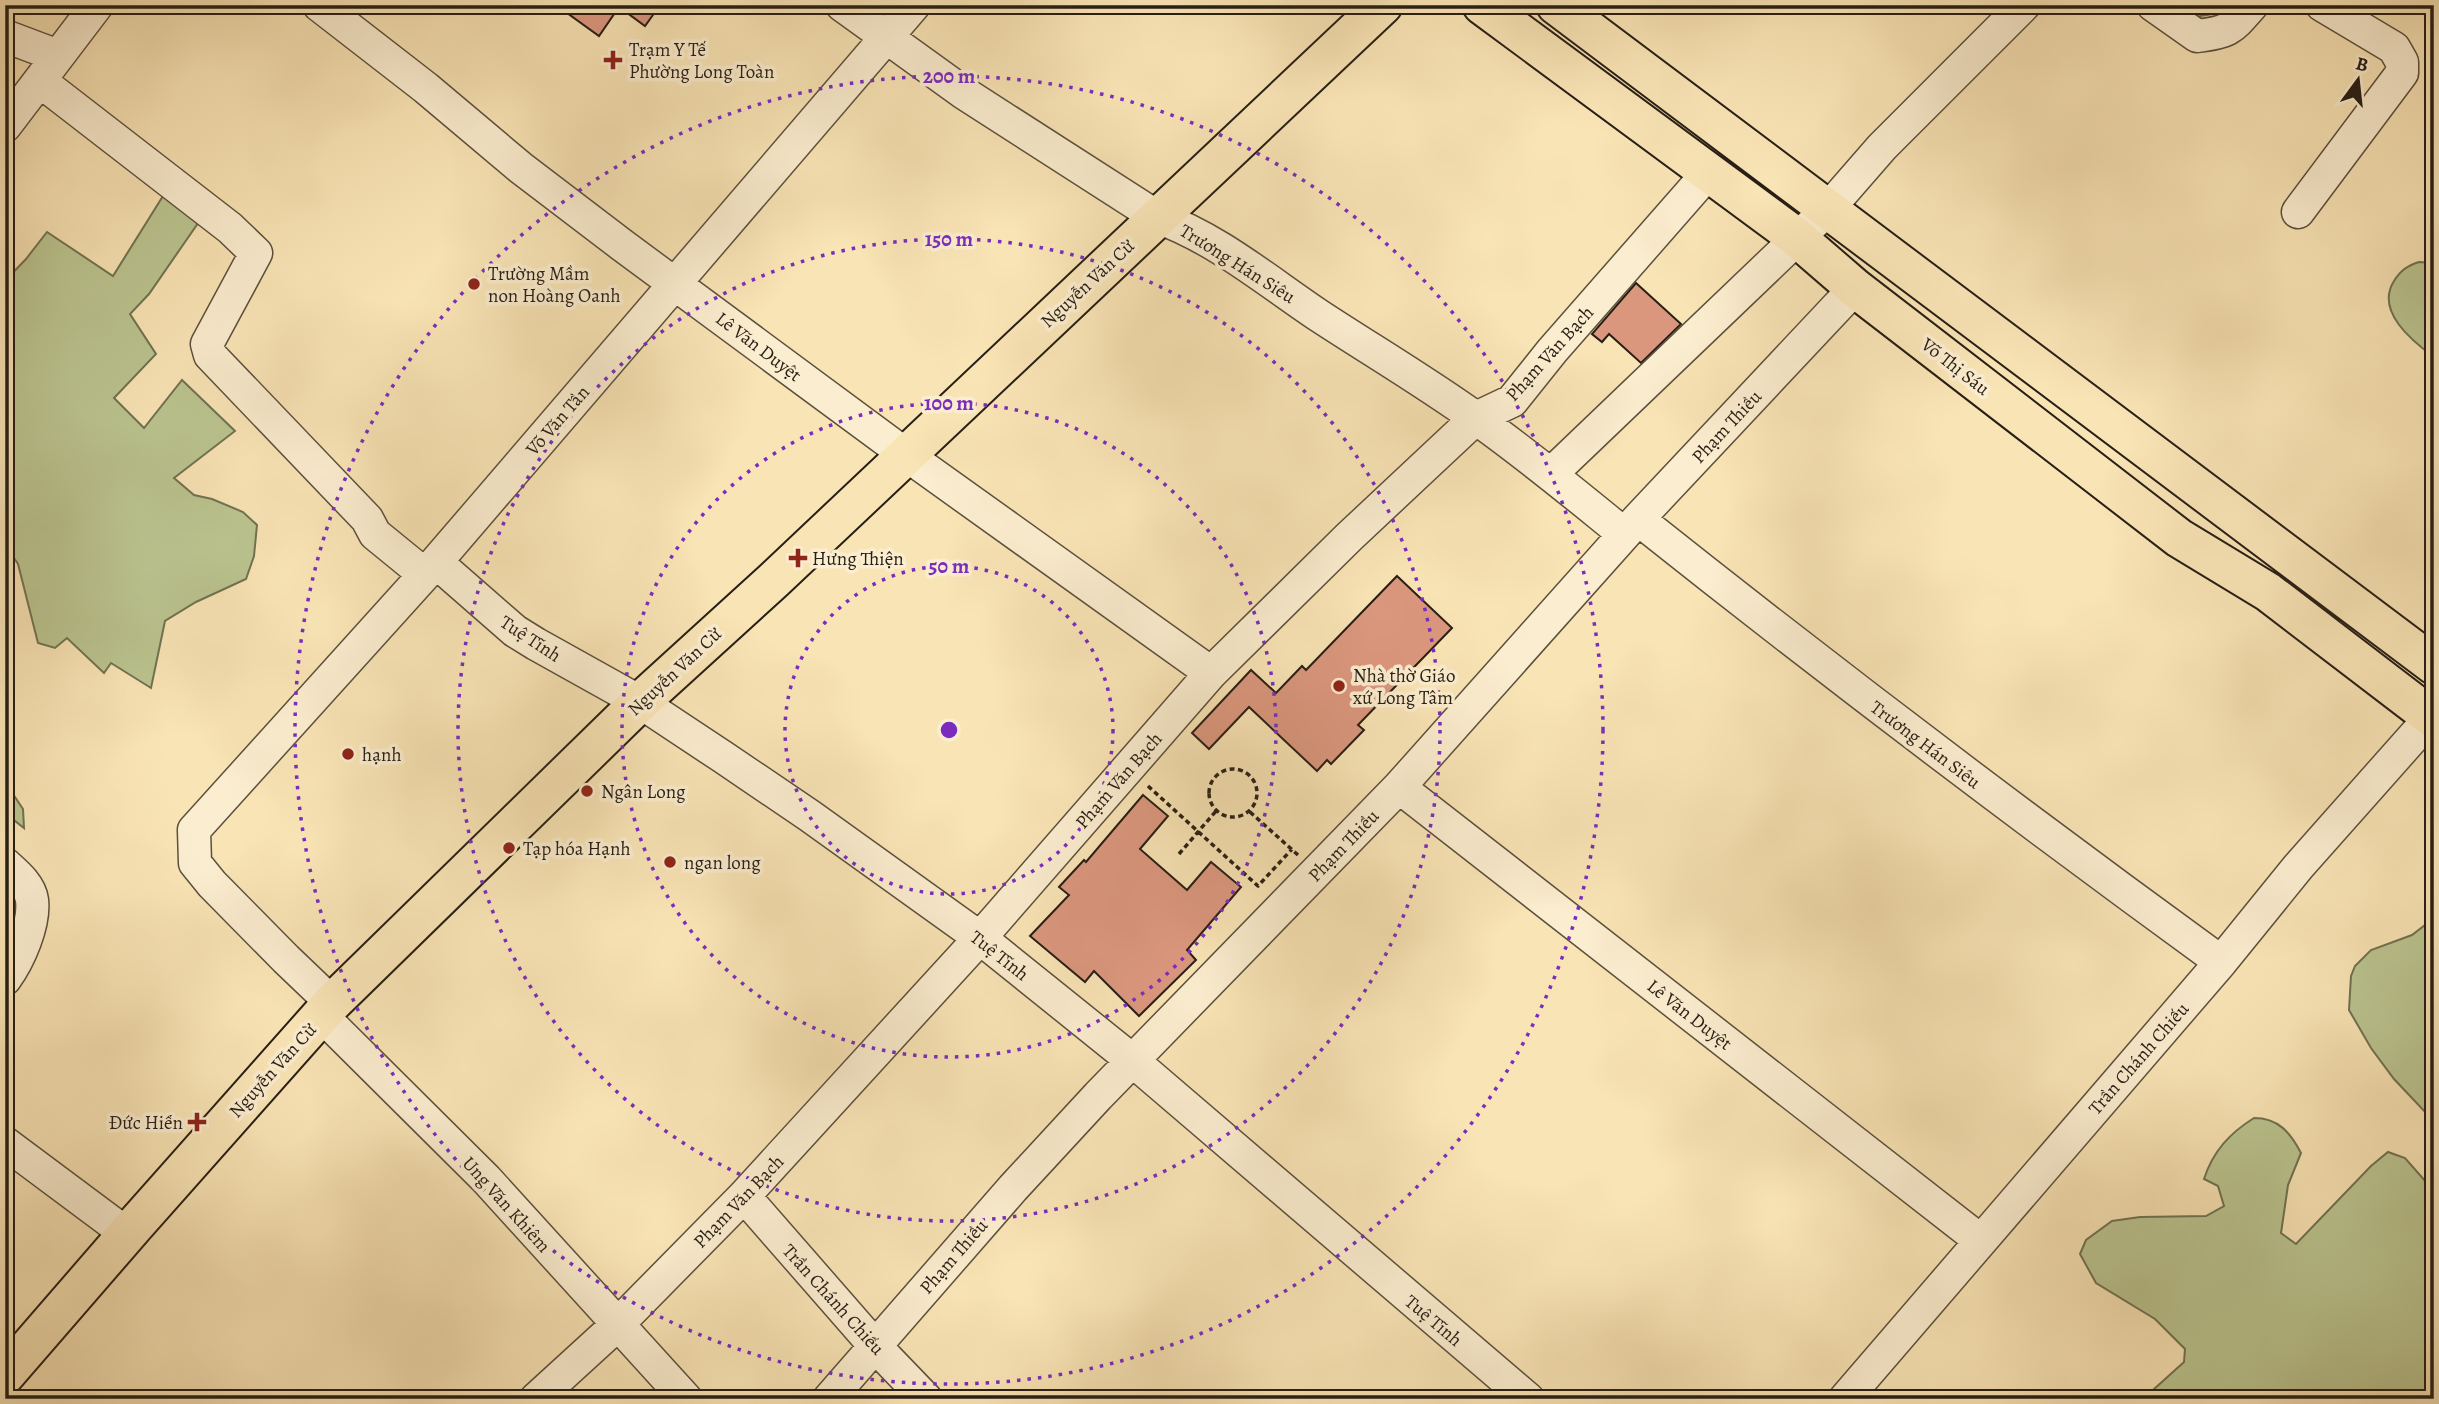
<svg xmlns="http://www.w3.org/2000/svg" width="2439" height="1404" font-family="Alegreya,serif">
<rect width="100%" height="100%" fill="#f9e4b5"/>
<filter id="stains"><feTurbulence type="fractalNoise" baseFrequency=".00286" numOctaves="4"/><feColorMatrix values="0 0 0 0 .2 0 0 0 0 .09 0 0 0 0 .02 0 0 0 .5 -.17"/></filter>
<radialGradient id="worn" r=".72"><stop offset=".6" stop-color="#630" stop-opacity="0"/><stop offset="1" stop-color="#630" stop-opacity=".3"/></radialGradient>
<path fill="#bbc590" stroke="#717252" stroke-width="2" d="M2167,5H2227L2218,13L2183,19Z
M168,188L203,216L149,294L130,314L156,354L114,398L144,428L182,380L235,431L174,478L194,495L212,499L243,512L257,525L254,556L246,579L196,602L165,621L151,688L111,663L104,673L67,638L55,648L38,643L18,564L5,545V281L26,259L47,232L113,276Z
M2419,262L2434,263V357C2412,341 2375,311 2394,281C2401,270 2407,266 2419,262Z
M5,782L23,809L24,828L5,813Z
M2434,918V1101L2426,1113L2394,1079L2371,1048L2349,1010L2351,976L2355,966L2371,950L2412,935Z
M2254,1118C2278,1118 2290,1132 2301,1153L2288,1185L2281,1233L2296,1244L2371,1166L2388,1152L2405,1158L2434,1191V1399H2143L2184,1362L2185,1349L2155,1319L2096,1283L2080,1254L2086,1240L2112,1221L2140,1217L2206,1216L2224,1206L2218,1186L2204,1179C2213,1151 2230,1133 2254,1118Z"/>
<path fill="#db977e" stroke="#271e15" stroke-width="2" d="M556,5H660L645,26L619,7L599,36Z
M1636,283L1681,324L1641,363L1609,334L1602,342L1592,334Z
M1397,576L1452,628L1358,725L1364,730L1331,764L1327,760L1317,771L1249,707L1209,749L1192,733L1251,670L1276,693L1302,666L1306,670Z
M1143,795L1168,816L1140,849L1187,890L1211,862L1241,887L1187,950L1196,960L1139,1016L1094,971L1085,982L1030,936L1069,895L1059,887L1084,860L1086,862Z"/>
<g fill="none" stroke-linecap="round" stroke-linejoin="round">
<defs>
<path id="minor" d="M319,5L426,88L521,168L622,245L905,454L1211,673
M842,5L964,93L1157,217C1218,239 1267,281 1321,317C1373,351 1427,383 1477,419C1528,455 1576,495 1624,534
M2153,5L2197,36C2230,32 2231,29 2252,5
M5,36L58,56
M40,81L230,228L256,253L207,344L210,355L367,519L375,534L424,574
M5,126L97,5
M2298,212L2402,73V62L2394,48L2322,5
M1551,474L1828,209L1882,147L2024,5
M1638,519C1829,671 2023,818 2221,962
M436,562L515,631L536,644L640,702L723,757L810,816L980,938L1133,1061L1528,1399
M1399,787L1981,1241
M5,864C15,873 30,885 32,900C35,924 19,960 5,979
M332,1003L286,959L212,884L195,863L194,830L436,562L914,5
M321,1015L486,1179L686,1399
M5,1143L127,1234
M744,1196L875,1346L926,1399
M536,1399L617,1325L744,1196L980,938L1211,673L1349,537L1476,418L1512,401L1552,351L1708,173
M829,1399L1013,1188L1098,1096L1399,787L1638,519L1855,288
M1845,1399L2221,962L2298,867L2431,717"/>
<path id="major" d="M1482,5L1796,237L1855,288L2179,538L2268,592L2434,719
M1556,5L2434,665
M5,1375L135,1225L332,1003L640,702L774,580L1383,5"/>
</defs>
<use href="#minor" stroke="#5c503d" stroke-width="35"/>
<use href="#major" stroke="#271e15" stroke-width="42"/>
<path stroke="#271e15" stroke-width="3.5" stroke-dasharray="5 3.5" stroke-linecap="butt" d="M1209 793a24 24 0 1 1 48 0a24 24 0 1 1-48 0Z
M1148,786L1258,886L1292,849
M1250,812L1298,855
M1179,854L1216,811"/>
<use href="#minor" stroke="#fbedcf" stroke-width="32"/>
<use href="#major" stroke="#f9e4b5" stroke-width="38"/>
</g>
<g fill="none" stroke="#7b2cbf" stroke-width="3.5" stroke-dasharray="3.5 7">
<circle cx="949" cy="730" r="164"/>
<circle cx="949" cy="730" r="327"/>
<circle cx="949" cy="730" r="491"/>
<circle cx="949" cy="730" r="654"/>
</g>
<g fill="#8f2418" stroke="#fbedcf" stroke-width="2.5">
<path d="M609.5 49.5h7v7h7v7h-7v7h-7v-7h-7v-7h7z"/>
<circle cx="474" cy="284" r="7"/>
<path d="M794.5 547.5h7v7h7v7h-7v7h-7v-7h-7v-7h7z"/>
<circle cx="1339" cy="686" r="7"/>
<circle cx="348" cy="754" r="7"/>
<circle cx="587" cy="791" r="7"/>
<circle cx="509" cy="848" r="7"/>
<circle cx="670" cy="862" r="7"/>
<path d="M193.5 1111.5h7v7h7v7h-7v7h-7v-7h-7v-7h7z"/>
</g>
<g text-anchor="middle" stroke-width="7" stroke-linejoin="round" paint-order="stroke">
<g font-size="19" fill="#271e15" stroke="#fbedcf" text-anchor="start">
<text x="629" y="56">Trạm Y Tế<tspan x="629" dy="22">Phường Long Toàn</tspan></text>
<text x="488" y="280">Trường Mầm<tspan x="488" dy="22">non Hoàng Oanh</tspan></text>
<text x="812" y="565">Hưng Thiện</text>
<text x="1353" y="682">Nhà thờ Giáo<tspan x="1353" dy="22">xứ Long Tâm</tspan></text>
<text x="362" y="761">hạnh</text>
<text x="601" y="798">Ngân Long</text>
<text x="523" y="855">Tạp hóa Hạnh</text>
<text x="684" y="869">ngan long</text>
<text x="183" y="1129" text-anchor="end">Đức Hiển</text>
</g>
<g font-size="19" fill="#271e15" stroke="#fbedcf">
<text transform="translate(1238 263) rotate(32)" y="7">Trương Hán Siêu</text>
<text transform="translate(1087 283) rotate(-43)" y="7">Nguyễn Văn Cừ</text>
<text transform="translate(759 346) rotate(37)" y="7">Lê Văn Duyệt</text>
<text transform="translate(1549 353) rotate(-48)" y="7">Phạm Văn Bạch</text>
<text transform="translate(1956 366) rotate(38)" y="7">Võ Thị Sáu</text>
<text transform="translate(557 420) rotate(-49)" y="7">Võ Văn Tần</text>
<text transform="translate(1726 426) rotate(-47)" y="7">Phạm Thiều</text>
<text transform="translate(531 638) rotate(33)" y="7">Tuệ Tĩnh</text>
<text transform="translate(674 671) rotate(-43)" y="7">Nguyễn Văn Cừ</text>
<text transform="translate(1926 744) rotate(37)" y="7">Trương Hán Siêu</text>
<text transform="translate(1118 780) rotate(-49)" y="7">Phạm Văn Bạch</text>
<text transform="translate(1343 845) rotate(-46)" y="7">Phạm Thiều</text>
<text transform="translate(1000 955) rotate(38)" y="7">Tuệ Tĩnh</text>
<text transform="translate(1690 1014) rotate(38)" y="7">Lê Văn Duyệt</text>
<text transform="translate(2138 1058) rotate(-49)" y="7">Trần Chánh Chiếu</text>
<text transform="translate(272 1070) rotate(-48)" y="7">Nguyễn Văn Cừ</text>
<text transform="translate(738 1201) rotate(-46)" y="7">Phạm Văn Bạch</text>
<text transform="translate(507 1204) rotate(48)" y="7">Ung Văn Khiêm</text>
<text transform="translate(953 1256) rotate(-49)" y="7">Phạm Thiều</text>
<text transform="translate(834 1299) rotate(48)" y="7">Trần Chánh Chiếu</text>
<text transform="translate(1434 1320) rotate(40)" y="7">Tuệ Tĩnh</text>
</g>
</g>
<circle cx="949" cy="730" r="10" fill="#7b2cbf" stroke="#fbedcf" stroke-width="3.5"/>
<g font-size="21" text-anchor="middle" font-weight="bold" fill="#7b2cbf" stroke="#fbedcf" stroke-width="7" stroke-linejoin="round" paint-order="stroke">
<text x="949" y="83">200 m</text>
<text x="949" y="246">150 m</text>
<text x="949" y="410">100 m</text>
<text x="949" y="573">50 m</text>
</g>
<rect width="2439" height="1404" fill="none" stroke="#f9e4b5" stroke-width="28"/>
<rect x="7" y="7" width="2425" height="1390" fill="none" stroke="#271e15" stroke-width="3.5"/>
<rect x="14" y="14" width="2411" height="1376" fill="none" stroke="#271e15" stroke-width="2"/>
<g transform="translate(2358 80) rotate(15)" stroke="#fbedcf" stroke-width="5" paint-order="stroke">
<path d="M0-5L12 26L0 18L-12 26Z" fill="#271e15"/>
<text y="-10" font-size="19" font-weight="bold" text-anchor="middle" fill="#271e15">B</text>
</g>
<rect width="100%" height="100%" filter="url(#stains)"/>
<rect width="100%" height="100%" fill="url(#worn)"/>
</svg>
